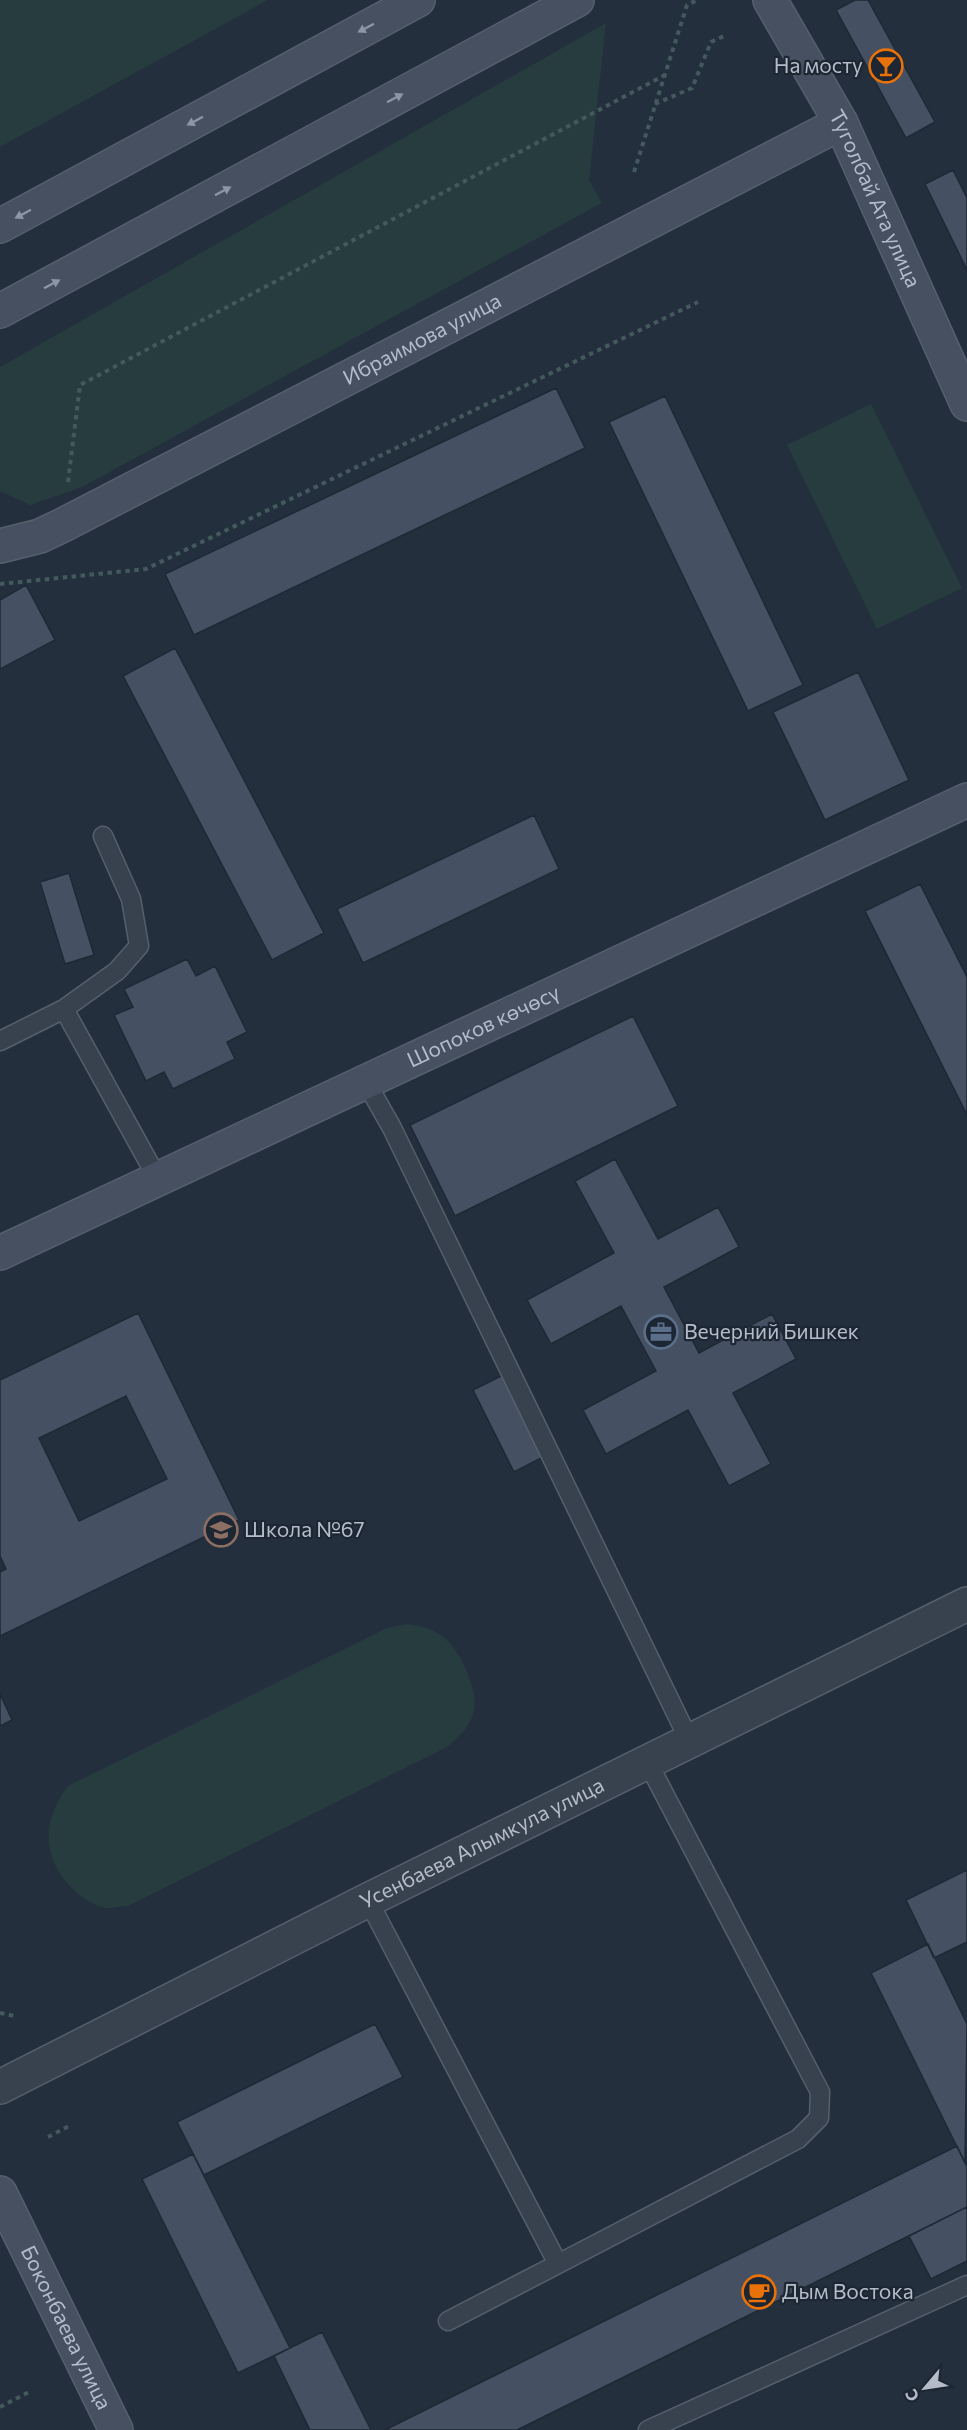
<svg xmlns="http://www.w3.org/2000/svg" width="967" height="2430" font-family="Commissioner,sans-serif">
<rect width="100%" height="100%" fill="#242f3e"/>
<path fill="#263c3f" d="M0,0H268L0,147Z
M606,23L589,180L602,203L82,487L30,505L0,491V367Z
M871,404L962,588L877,629L787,445Z
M407,1624C420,1626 431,1628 442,1636C459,1648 479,1690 474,1711C470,1727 459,1737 447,1747L128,1906C121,1906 111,1909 105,1908C93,1905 81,1897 73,1889C41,1859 42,1819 68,1786L387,1628Z"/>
<path fill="#455162" stroke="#1f2835" stroke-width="1.5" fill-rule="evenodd" d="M855,0H868L935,122L906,138L836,10Z
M953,170L967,198V270L925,184Z
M556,388L585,448L194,635L165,574Z
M665,396L803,685L748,711L609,422Z
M26,585L55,640L0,669V600Z
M175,648L324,933L272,960L123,676Z
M858,672L909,780L825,820L773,712Z
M534,815L559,869L363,963L337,909Z
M69,873L94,955L65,964L40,882Z
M920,884L967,977V1115L865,911Z
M187,959L196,976L215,966L247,1032L227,1042L235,1059L173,1089L164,1072L146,1081L114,1015L133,1007L124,989Z
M633,1016L678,1106L455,1216L410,1125Z
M615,1159L658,1239L718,1207L739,1247L664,1287L699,1353L772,1314L796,1359L733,1393L771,1464L729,1486L688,1410L606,1454L583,1410L656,1371L621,1306L551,1344L527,1300L614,1253L575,1181Z
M138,1313L239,1520L0,1636V1572L6,1569L0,1556V1380ZM126,1396L167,1479L79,1521L39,1438Z
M505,1374L547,1455L514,1472L473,1390Z
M0,1694L12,1720L0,1726Z
M967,1870V1942L934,1958L906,1900Z
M928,1944L967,2024L965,2163L871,1973Z
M375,2024L403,2077L204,2175L177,2122Z
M957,2146L967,2167V2207L517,2430H385Z
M193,2154L290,2348L238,2373L142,2179Z
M967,2207V2261L931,2279L909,2236Z
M322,2332L371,2430H310L274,2356Z"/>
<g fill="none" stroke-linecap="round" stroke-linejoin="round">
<defs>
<path id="lane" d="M64,1009L117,971L139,946L131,899L103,836
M0,1041L64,1009L159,1181
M366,1082L392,1128L690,1742
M368,1900L558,2264L798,2139L819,2118L820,2092L648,1763
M448,2321L558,2264
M648,2430L967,2285"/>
<g id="street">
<path id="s1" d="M0,2087L368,1900L967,1604"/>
</g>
<g id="secondary">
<path id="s2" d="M770,0L841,123L967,404"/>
<path d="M0,226L418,0"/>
<path d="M0,311L577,0"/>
<path id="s3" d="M0,546L40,536L63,525L841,123"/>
<path id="s4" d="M0,1253L967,800"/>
<path id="s5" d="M0,2193L116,2430"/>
</g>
</defs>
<use href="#lane" stroke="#565f6c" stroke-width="21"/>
<use href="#street" stroke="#565f6c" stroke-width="36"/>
<use href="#secondary" stroke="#565f6c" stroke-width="36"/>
<path stroke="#44595c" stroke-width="4" stroke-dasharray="4.5 4.5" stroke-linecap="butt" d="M655,104L692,88L711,42L726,35
M634,172L687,5L697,0
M68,482L80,385L665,75
M0,584L146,569L698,302
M0,2013L15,2016
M48,2137L69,2126
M0,2407L31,2391"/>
<use href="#lane" stroke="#38414e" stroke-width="18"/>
<use href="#street" stroke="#38414e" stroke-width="33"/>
<use href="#secondary" stroke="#465061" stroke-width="33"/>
</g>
<defs><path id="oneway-solid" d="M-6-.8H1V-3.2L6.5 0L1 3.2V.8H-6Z" transform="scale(1.5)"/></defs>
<g fill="#8e96a5">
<use href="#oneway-solid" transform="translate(366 28) rotate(152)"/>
<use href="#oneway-solid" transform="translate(395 98) rotate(-28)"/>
<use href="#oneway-solid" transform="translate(195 121) rotate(152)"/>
<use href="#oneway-solid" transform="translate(223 191) rotate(-28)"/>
<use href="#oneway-solid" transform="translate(23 214) rotate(152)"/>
<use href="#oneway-solid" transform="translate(52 284) rotate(-28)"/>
</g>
<defs>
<symbol id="bar-ring" viewBox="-11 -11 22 22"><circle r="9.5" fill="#1d2633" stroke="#e8710a" stroke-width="1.5"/><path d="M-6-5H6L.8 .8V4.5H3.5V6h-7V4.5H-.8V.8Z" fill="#e8710a"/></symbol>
<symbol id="office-ring" viewBox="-11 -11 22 22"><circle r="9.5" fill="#1d2633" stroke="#5c6f8a" stroke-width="1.5"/><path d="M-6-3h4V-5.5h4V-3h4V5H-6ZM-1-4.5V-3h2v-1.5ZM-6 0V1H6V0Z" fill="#5c6f8a"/></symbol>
<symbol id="school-ring" viewBox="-11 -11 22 22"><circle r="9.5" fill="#1d2633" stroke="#8d6e63" stroke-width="1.5"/><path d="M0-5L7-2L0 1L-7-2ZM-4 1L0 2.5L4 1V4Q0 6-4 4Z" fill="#8d6e63"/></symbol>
<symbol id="cafe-ring" viewBox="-11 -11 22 22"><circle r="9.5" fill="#1d2633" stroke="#e8710a" stroke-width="1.5"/><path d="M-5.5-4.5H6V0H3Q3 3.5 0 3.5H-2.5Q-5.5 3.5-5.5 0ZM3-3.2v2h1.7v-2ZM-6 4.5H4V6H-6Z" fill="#e8710a"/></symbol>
</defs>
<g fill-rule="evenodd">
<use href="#bar-ring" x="867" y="47" width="38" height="38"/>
<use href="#office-ring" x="642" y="1313" width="38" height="38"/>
<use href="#school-ring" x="202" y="1511" width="38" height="38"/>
<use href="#cafe-ring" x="740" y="2273" width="38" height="38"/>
</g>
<g text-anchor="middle" stroke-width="4.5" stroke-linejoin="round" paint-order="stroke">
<g font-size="21" fill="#b4bcc9" stroke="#1d2633" text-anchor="start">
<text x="863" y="73" text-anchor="end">На мосту</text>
<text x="684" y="1339">Вечерний Бишкек</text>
<text x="244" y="1537">Школа №67</text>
<text x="782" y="2299">Дым Востока</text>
</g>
<g font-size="21" fill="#b4bcc9" stroke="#1d2633">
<text dy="7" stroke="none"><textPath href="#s2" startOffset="225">Туголбай Ата улица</textPath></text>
<text dy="7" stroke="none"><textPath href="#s3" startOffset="471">Ибраимова улица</textPath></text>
<text dy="7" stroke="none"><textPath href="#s4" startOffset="534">Шопоков көчөсү</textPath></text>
<text dy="7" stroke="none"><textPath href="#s1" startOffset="540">Усенбаева Алымкула улица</textPath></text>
<text dy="7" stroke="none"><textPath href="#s5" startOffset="150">Боконбаева улица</textPath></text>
</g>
</g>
<g transform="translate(925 2388) rotate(241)" stroke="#1d2633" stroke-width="4.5" paint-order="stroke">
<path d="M0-4.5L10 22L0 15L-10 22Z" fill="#b4bcc9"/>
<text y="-9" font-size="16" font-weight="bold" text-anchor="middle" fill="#b4bcc9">С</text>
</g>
</svg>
